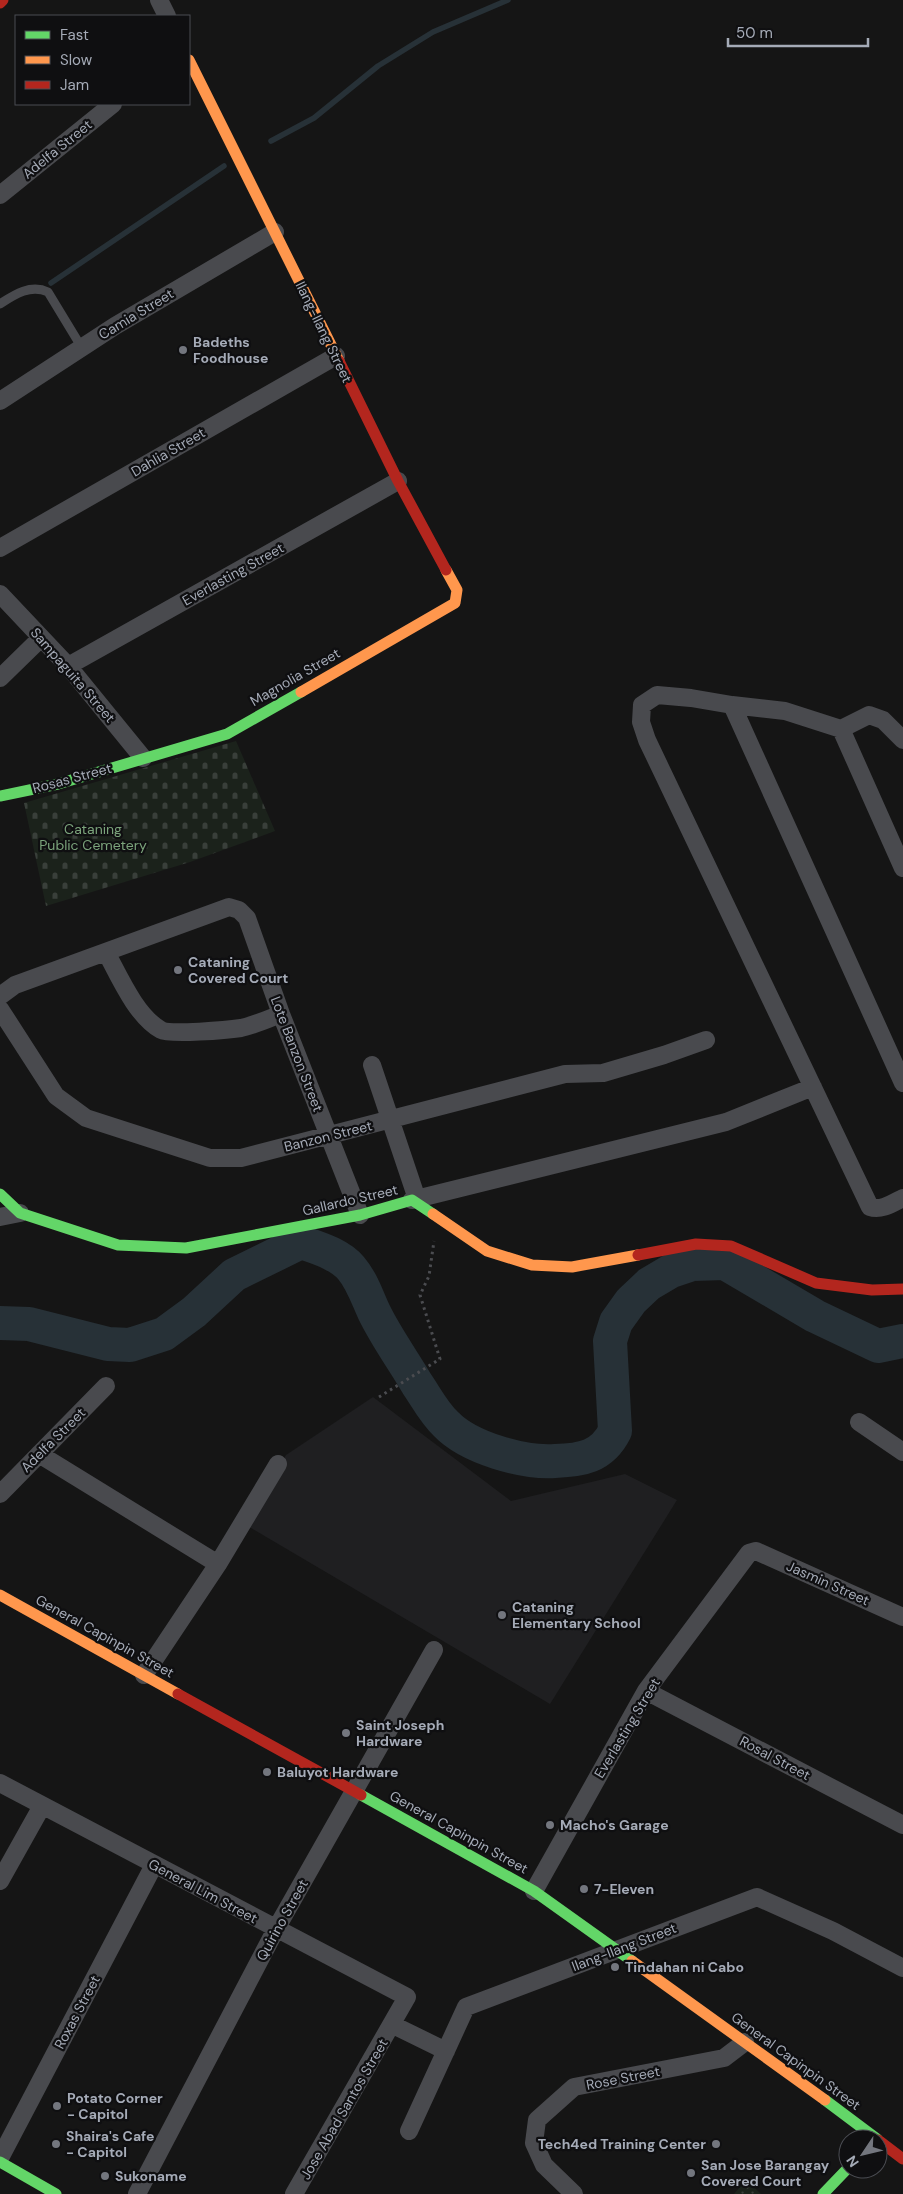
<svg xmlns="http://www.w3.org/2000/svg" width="903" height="2194" font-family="'DM Sans',sans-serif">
<defs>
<pattern id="green-dots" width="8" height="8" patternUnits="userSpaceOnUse" patternTransform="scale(1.25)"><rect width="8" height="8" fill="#1b221b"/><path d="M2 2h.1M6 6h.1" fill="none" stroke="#393f3a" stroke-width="1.8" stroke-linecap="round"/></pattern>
<pattern id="cemetery-stones" width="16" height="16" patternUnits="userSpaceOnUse" patternTransform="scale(1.25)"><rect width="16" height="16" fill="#1b221b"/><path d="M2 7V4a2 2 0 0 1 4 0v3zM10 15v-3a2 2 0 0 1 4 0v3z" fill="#393f3a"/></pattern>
</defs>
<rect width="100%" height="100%" fill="#151515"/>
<path fill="#1f1f21" d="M373,1397L511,1501L625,1474L677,1500L550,1704L246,1525L286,1455Z"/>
<path fill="url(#green-dots)" d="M746,2180L761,2194H734Z"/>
<path fill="url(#cemetery-stones)" d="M236,741L275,831L190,862L46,906L24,803Z"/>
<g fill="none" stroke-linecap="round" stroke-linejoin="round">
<path stroke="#273137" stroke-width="5.5" d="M271,141L314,118L378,66L433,32L508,0
M51,283L224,166"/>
<path stroke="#273137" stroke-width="34" d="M0,1323L29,1324L108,1344L130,1345L164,1334L194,1312L234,1275L301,1242C318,1248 339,1254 351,1268C362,1281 367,1297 374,1312C386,1337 403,1360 417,1384C426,1397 434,1413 446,1424C469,1448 523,1463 555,1461C582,1460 602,1457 615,1431L610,1341L616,1322L631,1301L649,1284L671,1271L692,1264L725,1263L815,1316L878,1346L903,1341"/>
<path stroke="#4b4c50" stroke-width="3" stroke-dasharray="2.5 4" stroke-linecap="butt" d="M379,1397L440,1359L420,1295L429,1276L434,1241"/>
<path stroke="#494a4e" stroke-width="9" d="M0,304C15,294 31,284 48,292L82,348"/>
<path stroke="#494a4e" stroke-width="18" d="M159,0L167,16
M0,195L113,104
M0,401L115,326L275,232
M0,548L336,356
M0,594L68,666L143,758
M68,666L398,481
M0,678L41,638
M732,705L903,1083
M841,729L869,715L883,720L903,740
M903,868L841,729L785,711L732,705L691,698L657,695L642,705L641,722L647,740L870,1207C881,1211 893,1203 903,1198
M106,952C119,976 136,1016 161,1030C170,1035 228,1030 241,1028C255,1025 268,1019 281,1014
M0,996L15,985L229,907L239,910L247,918L281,1014L360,1215
M0,1009L56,1096L86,1118L210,1158H241L565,1074L603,1073L664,1055L706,1040
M372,1065L417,1199
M412,1200L726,1122L813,1087
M0,1217L20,1213
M859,1422L903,1452
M39,1454L218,1564
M0,1494L106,1386
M144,1675L218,1564L278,1464
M646,1691L903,1825
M0,1783L407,1997L294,2194
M0,1881L42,1806
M534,1891L646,1691L749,1553L756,1551L903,1617
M393,2025L446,2051
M409,2131L466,2007L757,1897L833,1931L903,1968
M0,2158L154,1865
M137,2194L276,1929L434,1650
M574,2194L544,2165L534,2143L537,2120L574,2087L724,2058L745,2042"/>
<path stroke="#63d668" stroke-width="11" d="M0,796L58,784L227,734L301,692
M0,1194L20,1213L118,1245L186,1248L360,1215L412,1200L433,1214
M361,1795L534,1891L632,1961
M825,2100L877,2139
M0,2162L56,2194
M823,2194L848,2168"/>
<path stroke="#ff974d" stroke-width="11" d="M189,60L339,361
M301,692L455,603L457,590L446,570
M433,1214L487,1251L532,1265L572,1267L638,1255
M0,1595L178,1694
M632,1961L825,2100"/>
<path stroke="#b3261e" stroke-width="11" d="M0,3L3,0
M339,361L398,481L446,570
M638,1255L696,1244L731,1246L816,1283L872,1290L903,1289
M178,1694L361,1795
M878,2140L903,2159"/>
</g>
<g fill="#73767e" stroke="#0f0f11" stroke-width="2">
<circle cx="183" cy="350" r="5"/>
<circle cx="178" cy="970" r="5"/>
<circle cx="502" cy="1615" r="5"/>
<circle cx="346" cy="1733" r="5"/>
<circle cx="267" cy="1772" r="5"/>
<circle cx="550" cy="1825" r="5"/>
<circle cx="584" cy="1889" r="5"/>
<circle cx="615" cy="1967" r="5"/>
<circle cx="57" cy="2106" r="5"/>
<circle cx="56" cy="2144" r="5"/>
<circle cx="716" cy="2144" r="5"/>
<circle cx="691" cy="2173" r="5"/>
<circle cx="105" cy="2176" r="5"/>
</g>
<g text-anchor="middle" stroke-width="4.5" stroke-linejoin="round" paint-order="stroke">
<g font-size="14" fill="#a5abb7" stroke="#0f0f11">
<text transform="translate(57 149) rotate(-39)" y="5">Adelfa Street</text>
<text transform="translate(136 314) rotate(-31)" y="5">Camia Street</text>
<text transform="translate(324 332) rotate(64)" y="5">Ilang-Ilang Street</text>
<text transform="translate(168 452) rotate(-30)" y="5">Dahlia Street</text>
<text transform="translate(233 574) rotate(-29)" y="5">Everlasting Street</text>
<text transform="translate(73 675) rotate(49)" y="5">Sampaguita Street</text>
<text transform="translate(295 677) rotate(-30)" y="5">Magnolia Street</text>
<text transform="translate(72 778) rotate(-15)" y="5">Rosas Street</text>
<text transform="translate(297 1054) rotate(69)" y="5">Lote Banzon Street</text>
<text transform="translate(328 1136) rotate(-14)" y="5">Banzon Street</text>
<text transform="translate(350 1200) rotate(-13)" y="5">Gallardo Street</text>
<text transform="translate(53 1440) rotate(-45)" y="5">Adelfa Street</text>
<text transform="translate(828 1583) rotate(24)" y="5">Jasmin Street</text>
<text transform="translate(105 1636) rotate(29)" y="5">General Capinpin Street</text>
<text transform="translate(627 1728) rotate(-59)" y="5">Everlasting Street</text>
<text transform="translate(775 1758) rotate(28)" y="5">Rosal Street</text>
<text transform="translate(459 1832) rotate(29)" y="5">General Capinpin Street</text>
<text transform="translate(203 1891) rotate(28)" y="5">General Lim Street</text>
<text transform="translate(282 1920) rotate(-61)" y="5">Quirino Street</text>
<text transform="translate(624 1947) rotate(-21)" y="5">Ilang-Ilang Street</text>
<text transform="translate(77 2012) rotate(-62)" y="5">Roxas Street</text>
<text transform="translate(796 2061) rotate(36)" y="5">General Capinpin Street</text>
<text transform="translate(623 2078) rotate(-11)" y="5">Rose Street</text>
<text transform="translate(344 2109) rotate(-60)" y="5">Jose Abad Santos Street</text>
</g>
<g font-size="14" font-weight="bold" fill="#a5abb7" stroke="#0f0f11" text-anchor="start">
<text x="193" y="347">Badeths<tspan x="193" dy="16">Foodhouse</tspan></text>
<text x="188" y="967">Cataning<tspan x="188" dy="16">Covered Court</tspan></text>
<text x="512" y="1612">Cataning<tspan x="512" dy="16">Elementary School</tspan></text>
<text x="356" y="1730">Saint Joseph<tspan x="356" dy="16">Hardware</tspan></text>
<text x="277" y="1777">Baluyot Hardware</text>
<text x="560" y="1830">Macho's Garage</text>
<text x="594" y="1894">7-Eleven</text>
<text x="625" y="1972">Tindahan ni Cabo</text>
<text x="67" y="2103">Potato Corner<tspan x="67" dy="16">- Capitol</tspan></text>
<text x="66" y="2141">Shaira's Cafe<tspan x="66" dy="16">- Capitol</tspan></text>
<text x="706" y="2149" text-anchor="end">Tech4ed Training Center</text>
<text x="701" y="2170">San Jose Barangay<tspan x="701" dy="16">Covered Court</tspan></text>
<text x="115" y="2181">Sukoname</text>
</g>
<g font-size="14" fill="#7ba37b" stroke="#0f0f11">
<text x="93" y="834">Cataning<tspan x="93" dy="16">Public Cemetery</tspan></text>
</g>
</g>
<rect x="15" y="15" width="175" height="90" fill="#0f0f11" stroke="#4b4d53"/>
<rect x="25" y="31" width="25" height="8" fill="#63d668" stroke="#4b4d53"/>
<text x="60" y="40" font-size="15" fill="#a5abb7">Fast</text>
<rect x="25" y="56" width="25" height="8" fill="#ff974d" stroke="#4b4d53"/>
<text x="60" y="65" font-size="15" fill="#a5abb7">Slow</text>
<rect x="25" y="81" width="25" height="8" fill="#b3261e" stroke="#4b4d53"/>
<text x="60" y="90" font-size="15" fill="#a5abb7">Jam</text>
<g transform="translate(863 2154) rotate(235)"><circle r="24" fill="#0f0f11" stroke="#4b4d53"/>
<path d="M0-4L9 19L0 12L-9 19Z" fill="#73767e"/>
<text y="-8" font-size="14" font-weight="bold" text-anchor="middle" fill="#a5abb7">N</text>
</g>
<path d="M728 38v8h140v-8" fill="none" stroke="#a5abb7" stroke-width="2.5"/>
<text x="736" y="38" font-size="15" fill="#a5abb7" stroke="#0f0f11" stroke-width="4" paint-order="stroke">50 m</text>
</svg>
